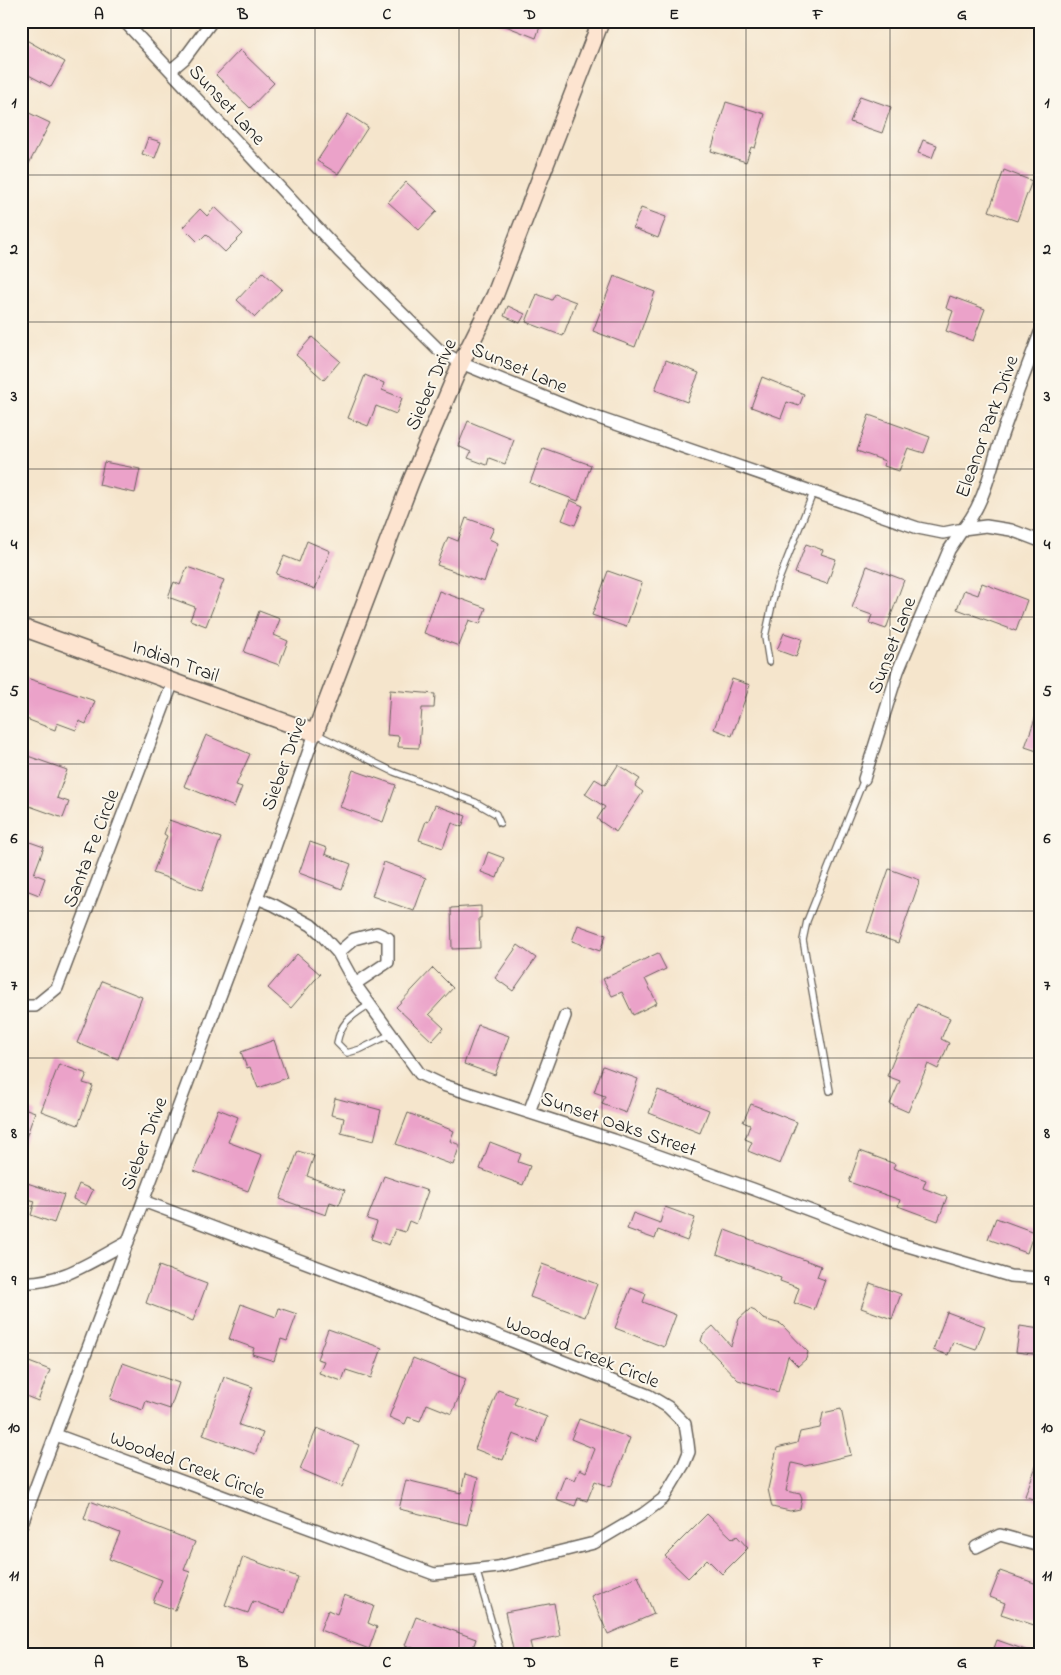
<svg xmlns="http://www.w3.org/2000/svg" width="1061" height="1675" font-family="'Indie Flower',sans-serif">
<rect width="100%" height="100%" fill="#fbf7ec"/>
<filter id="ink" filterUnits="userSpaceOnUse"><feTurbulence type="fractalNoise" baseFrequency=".02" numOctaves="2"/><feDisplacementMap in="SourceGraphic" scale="10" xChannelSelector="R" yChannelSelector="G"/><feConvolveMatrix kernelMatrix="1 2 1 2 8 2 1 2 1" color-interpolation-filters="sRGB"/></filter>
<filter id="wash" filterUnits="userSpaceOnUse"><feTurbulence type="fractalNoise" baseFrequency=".0096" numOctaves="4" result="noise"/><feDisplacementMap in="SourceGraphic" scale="20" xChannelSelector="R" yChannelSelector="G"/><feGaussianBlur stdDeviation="1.12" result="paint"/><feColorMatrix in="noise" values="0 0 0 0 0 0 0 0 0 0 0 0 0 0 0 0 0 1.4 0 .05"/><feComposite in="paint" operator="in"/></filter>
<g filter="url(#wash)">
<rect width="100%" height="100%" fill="#f5e5cc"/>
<g id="blocks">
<path fill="#eba2c9" d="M493,21H542L536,38Z
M21,37L65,62L51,87L21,71Z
M240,50L274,83L250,108L216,75Z
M860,96L891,107L882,133L850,122Z
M726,102L765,114L755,148L751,147L746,162L711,151Z
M27,112L50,123L21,179V122Z
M348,114L368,127L338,174L317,161Z
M148,138L161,142L155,158L142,154Z
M923,140L937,145L932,158L918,153Z
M1004,170L1032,181L1017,221L989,211Z
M406,182L437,211L419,230L388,202Z
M215,207L243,234L225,252L206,234L198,242L183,227L200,209L207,216Z
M641,208L666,217L658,238L633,228Z
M263,272L282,289L255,317L237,300Z
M614,276L655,292L635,347L593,331Z
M537,294L552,300L555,294L576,302L563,336L526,322Z
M950,296L985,309L973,341L946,331L953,311L946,308Z
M508,306L525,314L520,323L504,316Z
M312,337L340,361L324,380L296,355Z
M666,360L699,373L687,402L655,390Z
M365,375L384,383L382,390L402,398L396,414L376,406L368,426L348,418Z
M762,377L804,394L799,406L787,402L781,418L751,407Z
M869,415L930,437L924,453L908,448L899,471L884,466L885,461L857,451Z
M468,421L514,440L505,464L489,458L487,465L468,458L471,452L458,446Z
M543,448L591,465L578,501L530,483Z
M104,462L140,469L135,493L99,485Z
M570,500L583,506L575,525L562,520Z
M466,518L494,528L489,539L498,543L484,582L437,565L448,537L458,541Z
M307,541L330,551L315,589L276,574L284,556L299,562Z
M806,544L823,550L821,554L836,559L827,584L795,573Z
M867,566L904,580L886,629L869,623L872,615L852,608Z
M187,567L224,580L206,626L190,620L195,607L168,597L174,582L180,585Z
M608,571L642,583L626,627L592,615Z
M982,583L1027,600L1016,631L957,609L964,590L978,595Z
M439,591L486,608L480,624L469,620L459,646L424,633Z
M259,611L280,619L274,635L288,641L279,665L244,652Z
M784,633L802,639L796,657L777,650Z
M21,676L95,701L86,724L79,721L76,730L57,723L55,730L21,717Z
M732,679L750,685L732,736L714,729Z
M390,690L435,694L434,708H422L419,748L398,747L399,736L387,735Z
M1038,710L1040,711V752L1025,747Z
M206,735L250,754L236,785L242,787L234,807L184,786Z
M25,755L67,770L57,798L69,802L63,818L21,803V765Z
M618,765L640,779L635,786L643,792L616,832L597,819L605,807L585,794L595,779L605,785Z
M353,770L396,785L383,822L340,807Z
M435,805L466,816L462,827L452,823L443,848L419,840L426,821L428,822Z
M169,820L221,838L202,890L153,873L167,836L164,834Z
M21,839L44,847L34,874L45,878L39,895L21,888Z
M310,842L327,848L325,854L351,864L342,889L299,873Z
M488,852L504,858L497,878L481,872Z
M384,862L426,878L414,911L372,896Z
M889,869L920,880L898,943L867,932Z
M481,906V918H479L480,948L452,949L451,908Z
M578,925L606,935L600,951L572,941Z
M518,945L536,958L513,991L495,978Z
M658,953L666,969L645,979L657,1003L633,1015L622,992L612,996L603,979Z
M297,954L320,974L291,1008L268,988Z
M433,968L453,988L429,1014L444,1028L432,1041L396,1007Z
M102,981L142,997L118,1059L77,1043Z
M917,1004L950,1018L941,1039L949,1043L938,1069L928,1064L908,1112L890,1104L900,1081L887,1076Z
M478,1025L509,1036L495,1075L464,1064Z
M274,1040L287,1078L258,1088L250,1067L247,1068L241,1052Z
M59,1064L87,1074L83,1083L93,1086L78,1125L41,1111Z
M603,1066L638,1079L626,1113L602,1104L605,1096L594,1092Z
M658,1090L709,1110L700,1133L649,1113Z
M335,1098L381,1110L374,1141L341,1133L344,1118L331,1115Z
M751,1104L797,1122L780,1164L748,1151L752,1142L745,1139L750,1125L743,1122Z
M21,1107L35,1112L23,1146H21Z
M218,1109L238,1117L228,1142L262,1155L248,1191L194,1171Z
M408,1113L454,1131L450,1141L460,1145L453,1165L396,1144Z
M490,1142L521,1154L518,1162L530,1166L523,1185L480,1169Z
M298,1151L314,1156L307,1176L345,1190L339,1205L330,1202L326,1215L280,1199Z
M860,1151L895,1164L893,1168L926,1180L923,1188L947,1197L938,1221L898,1206L900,1200L849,1182Z
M384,1176L428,1191L416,1224L409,1221L405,1232L395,1229L389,1245L371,1239L377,1222L367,1219Z
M21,1181L64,1195L54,1223L31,1215L35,1201L21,1197Z
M79,1184L93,1190L86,1205L73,1199Z
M665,1207L695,1218L687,1241L658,1230L655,1239L627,1229L633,1213L660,1223Z
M996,1218L1034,1232L1027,1253L988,1239Z
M725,1230L821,1266L817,1277L825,1280L814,1310L794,1303L799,1288L780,1281L781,1278L717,1254Z
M542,1264L597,1284L585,1317L530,1297Z
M159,1266L207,1284L193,1321L146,1303Z
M870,1283L901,1294L892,1319L861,1308Z
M631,1288L646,1294L643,1302L676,1315L664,1347L615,1328Z
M241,1304L276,1317L279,1308L297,1314L287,1341L281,1339L274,1361L252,1354L254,1348L229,1339Z
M750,1309L755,1311L763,1319L781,1324L808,1352L806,1359L798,1366L788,1356L778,1392L738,1380L701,1341L703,1335L713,1326L731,1346L739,1319Z
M947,1312L985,1326L976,1350L953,1342L948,1355L933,1350Z
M1020,1326L1040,1329V1355L1016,1352Z
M328,1329L382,1348L371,1378L346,1370L342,1381L319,1373L324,1361L317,1359Z
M413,1358L466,1379L452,1414L427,1404L420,1421L408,1417L405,1424L389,1417Z
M21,1359L50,1370L38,1401L21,1394Z
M123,1363L179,1383L170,1409L146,1401L143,1410L110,1399Z
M224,1377L253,1387L239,1425L263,1433L255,1454L203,1435Z
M498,1390L517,1397L514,1404L547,1417L537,1443L513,1434L503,1460L475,1449Z
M841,1409L851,1455L805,1466L792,1463L786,1491L800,1494L802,1499L800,1509L790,1511L772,1507L768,1489L777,1448L797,1443L800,1432L820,1428L823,1413Z
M579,1419L630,1438L611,1487L595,1481L587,1501L578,1498L575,1506L556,1499L565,1476L575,1480L580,1469L586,1472L595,1449L571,1439Z
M317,1428L359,1445L342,1487L300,1469Z
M1038,1461H1040V1502L1025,1496Z
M465,1474L478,1478L467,1525L399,1509L406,1480L461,1493Z
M90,1501L195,1542L184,1570L190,1572L175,1610L153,1602L162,1580L109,1559L120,1533L84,1519Z
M707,1514L733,1539L737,1536L748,1548L722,1574L707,1559L688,1578L665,1556Z
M243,1557L298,1577L285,1613L253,1601L248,1613L225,1605Z
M1000,1571L1040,1585V1627L1001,1614L1005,1603L990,1597Z
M638,1576L654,1614L608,1634L591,1596Z
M344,1595L374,1606L368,1623L377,1627L369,1649L320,1630L328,1610L337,1614Z
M554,1603L560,1636L530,1642L533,1654H514L505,1612Z
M416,1617L476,1639L471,1654H429L405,1645Z
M997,1640L1031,1652L1030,1654H992Z"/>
</g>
</g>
<g filter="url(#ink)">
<use href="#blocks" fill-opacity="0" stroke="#68625a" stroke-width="1"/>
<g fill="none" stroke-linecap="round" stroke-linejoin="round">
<defs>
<path id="lane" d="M769,662L765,637L776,587L813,493
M315,733L394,772L475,802L496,814L500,823
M370,1004C352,1016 341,1021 337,1043L347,1053L361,1049L391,1034
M830,1091L803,940L807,921L864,779
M476,1569L501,1654"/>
<path id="street" d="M124,21L339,251L438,349L461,363L581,412L918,528L943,533L963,529C985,502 990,470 1001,438C1013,403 1027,368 1040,333
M171,70L184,59L212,21
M864,779L898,671L949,550L963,529L986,526L1011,530L1040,541
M257,898L274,905L311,925L320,933L338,953L355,984L420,1074L443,1085L614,1140L753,1189L894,1242L1010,1276L1040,1278
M338,953L354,939L377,933L388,938V962L355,984
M21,1006H35L57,988L173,682
M529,1112L565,1016
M21,1282C60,1285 95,1259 128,1242
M56,1435L434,1574L498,1567L594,1543L643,1514L663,1499L684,1464L689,1452L688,1443L685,1424L668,1407L648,1395L479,1328L143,1201
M21,1526L257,898L315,733
M976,1547L1000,1535L1040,1546"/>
<path id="secondary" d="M21,627L315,733L411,481L461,363L495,295L601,21"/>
</defs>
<use href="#lane" stroke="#68625a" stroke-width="8"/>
<use href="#street" stroke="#68625a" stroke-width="14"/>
<use href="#secondary" stroke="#68625a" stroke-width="19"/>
<use href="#lane" stroke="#fff" stroke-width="5.5"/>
<use href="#street" stroke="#fff" stroke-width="11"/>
<use href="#secondary" stroke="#fde4d0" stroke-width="16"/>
</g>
</g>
<path fill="none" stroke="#1c1c1c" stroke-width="1" stroke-opacity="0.55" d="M171,21V1654M315,21V1654M459,21V1654M602,21V1654M746,21V1654M890,21V1654M21,175H1040M21,322H1040M21,469H1040M21,617H1040M21,764H1040M21,911H1040M21,1058H1040M21,1206H1040M21,1353H1040M21,1500H1040"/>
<g text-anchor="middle" stroke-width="4" stroke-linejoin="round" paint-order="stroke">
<g font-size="20" fill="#1c1c1c" stroke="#fbf7ec">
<text transform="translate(228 104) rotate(47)" y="7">Sunset Lane</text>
<text transform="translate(520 367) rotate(23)" y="7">Sunset Lane</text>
<text transform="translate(430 384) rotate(-66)" y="7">Sieber Drive</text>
<text transform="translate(986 426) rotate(-70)" y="7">Eleanor Park Drive</text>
<text transform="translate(891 645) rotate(-69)" y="7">Sunset Lane</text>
<text transform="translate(176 660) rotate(20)" y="7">Indian Trail</text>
<text transform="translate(283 763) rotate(-70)" y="7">Sieber Drive</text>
<text transform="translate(90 848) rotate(-69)" y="7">Santa Fe Circle</text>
<text transform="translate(619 1123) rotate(19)" y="7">Sunset Oaks Street</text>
<text transform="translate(143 1143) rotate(-69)" y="7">Sieber Drive</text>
<text transform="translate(583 1351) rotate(22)" y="7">Wooded Creek Circle</text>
<text transform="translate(188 1464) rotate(20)" y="7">Wooded Creek Circle</text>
</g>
</g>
<rect width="1061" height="1675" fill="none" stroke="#fbf7ec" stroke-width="55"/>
<rect x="28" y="28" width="1006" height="1620" fill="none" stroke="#1c1c1c" stroke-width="2"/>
<g font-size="16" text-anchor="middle" font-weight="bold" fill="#1c1c1c">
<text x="99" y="19">A</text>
<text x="243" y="19">B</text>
<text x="387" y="19">C</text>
<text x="530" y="19">D</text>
<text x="674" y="19">E</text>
<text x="818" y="19">F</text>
<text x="962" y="19">G</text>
<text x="14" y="107">1</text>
<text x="1047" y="107">1</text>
<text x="14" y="254">2</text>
<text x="1047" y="254">2</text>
<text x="14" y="401">3</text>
<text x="1047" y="401">3</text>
<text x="14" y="549">4</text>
<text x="1047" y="549">4</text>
<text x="14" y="696">5</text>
<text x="1047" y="696">5</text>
<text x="14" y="843">6</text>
<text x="1047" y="843">6</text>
<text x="14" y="990">7</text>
<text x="1047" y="990">7</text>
<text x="14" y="1138">8</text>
<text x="1047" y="1138">8</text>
<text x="14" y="1285">9</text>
<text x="1047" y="1285">9</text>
<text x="14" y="1432">10</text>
<text x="1047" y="1432">10</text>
<text x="14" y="1580">11</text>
<text x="1047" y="1580">11</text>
<text x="99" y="1667">A</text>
<text x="243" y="1667">B</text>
<text x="387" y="1667">C</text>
<text x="530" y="1667">D</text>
<text x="674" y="1667">E</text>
<text x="818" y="1667">F</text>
<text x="962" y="1667">G</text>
</g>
</svg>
